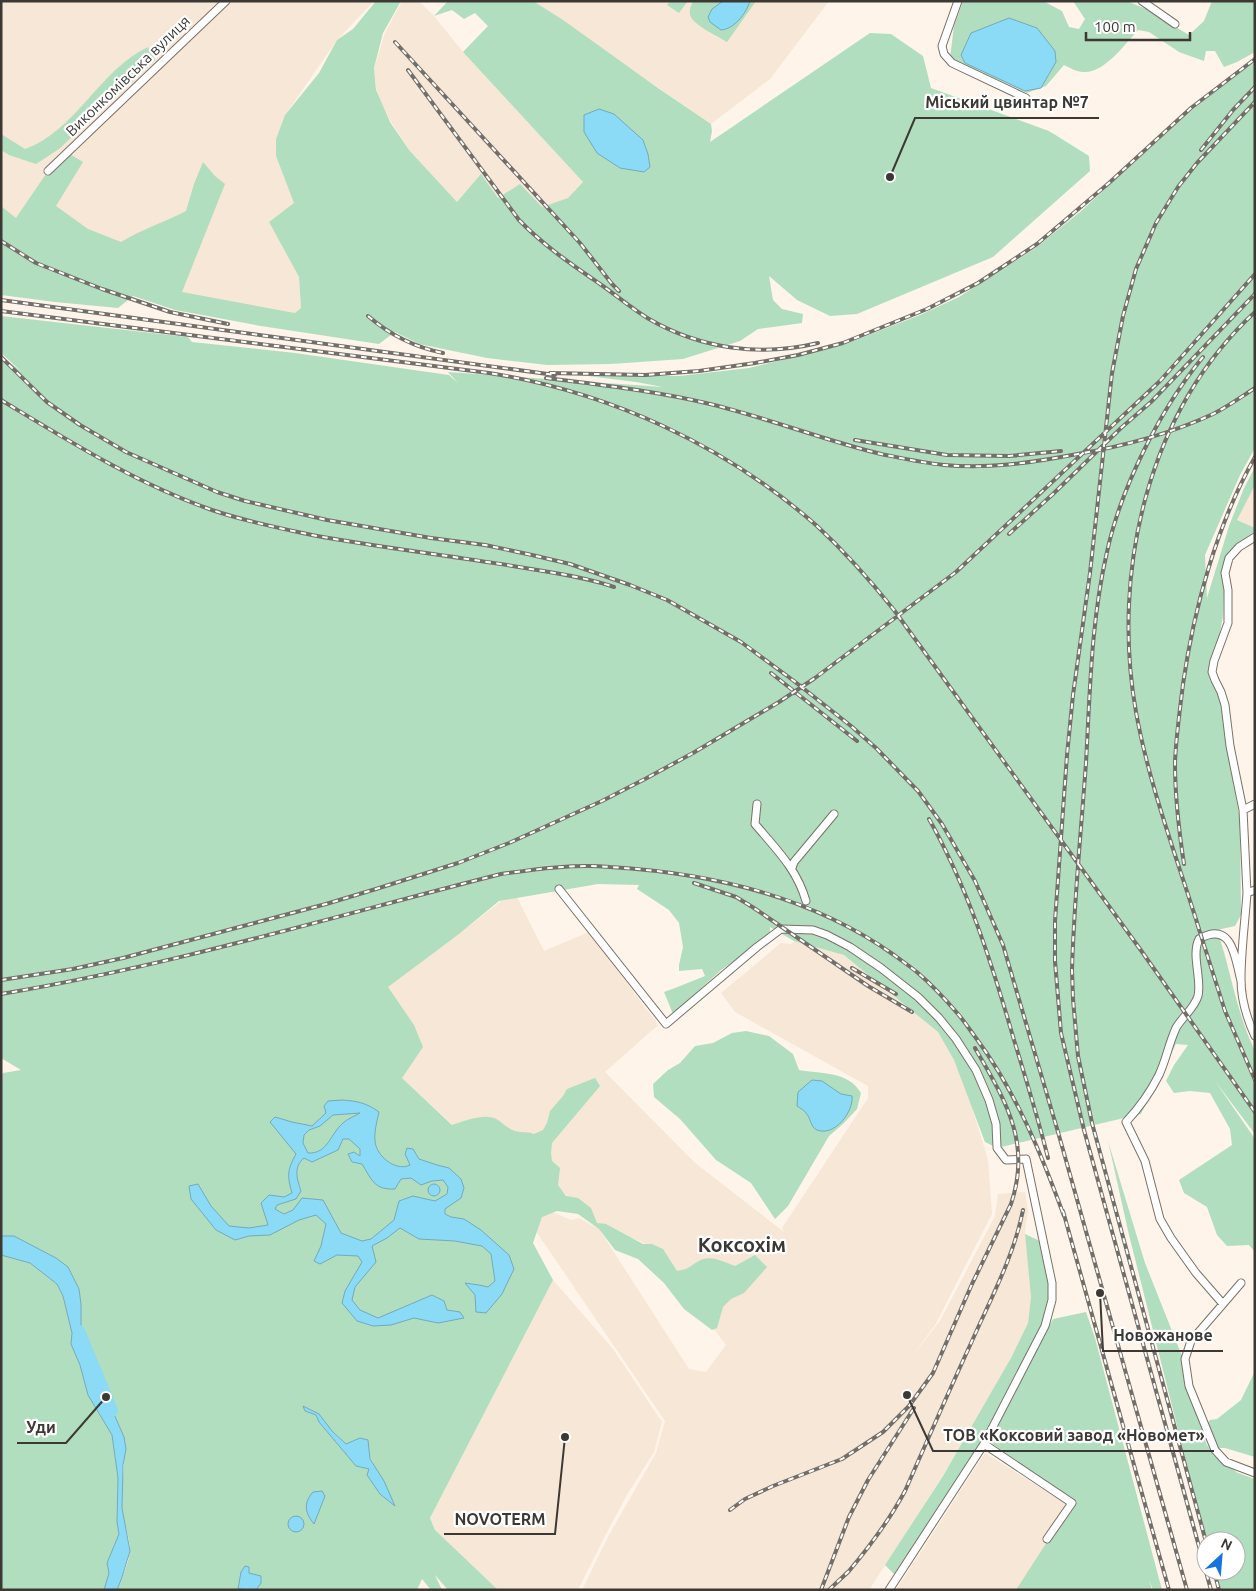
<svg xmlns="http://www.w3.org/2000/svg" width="1256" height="1591" font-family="Ubuntu,sans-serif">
<rect width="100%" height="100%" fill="#fef4e9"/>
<path fill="#f6e7d6" d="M1,1H374L337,40L285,115L276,139V156L295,203L269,222L299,277L301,308L295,313L139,289L1,226Z
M402,1H419L434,16L463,52L583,182L568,198L542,207L498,198L481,175L457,202L409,150L383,109L377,94L374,69L385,33Z
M533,1H829L770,79L711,124Z
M1255,485V528L1237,520Z
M514,891L544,951L589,932L658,1025L605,1072L694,1162L784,1232L782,1228L868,1098V1086L735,1012L721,993L781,943L791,944L798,939L844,955L893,989L938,1032L954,1060L966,1088L988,1160L992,1214L935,1325L909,1360L940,1321L995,1216L998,1194L1025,1192L1028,1211L1025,1230L1031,1297L1028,1323L999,1382L945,1472L869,1590H582L609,1535L656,1453L665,1421L527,1218L545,1209L571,1220L579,1218L599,1229L689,1369L706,1372L726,1345L651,1246L597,1223L539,1170L466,1137L402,1078L386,985L459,934Z
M553,1280L613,1349L662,1422L654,1452L628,1493L606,1534L578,1590H486L435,1530L430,1518Z
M985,1453L1077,1511L1023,1590H896Z"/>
<path fill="#b1debe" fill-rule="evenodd" d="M376,1H401L383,33L374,68L376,90L390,122L409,150L457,202L481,174L498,198L520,184L542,207L568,198L583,182L463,52L488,26L475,13L464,19L452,10L434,16L448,1H533L563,20L658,88L711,124L712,131L710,142L870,33L891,34L923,56L931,88L1049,131L1089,156L1090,171L993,257L857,314L830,316L797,300L769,276L773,300L782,309L803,314L802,323L758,329L740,341L683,359L611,364L547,365L487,358L419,344L395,332L379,344L261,326L175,310L133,296L118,308L55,302L1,295V206L16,218L48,171L68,153L83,162L56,206L88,229L121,242C142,229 165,222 186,211L194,184L203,162L215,176L225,184L182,292L295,313L301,308L299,277L269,222L294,203L276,156V139L285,115L319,73L337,40L353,29Z
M670,1H685L687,2L679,13L667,5Z
M693,1H756L727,42C719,37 694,25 691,17C688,12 691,6 693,1Z
M963,1H1043L1062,11L1069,27L1079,29L1085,19L1073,1H1127L1146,9L1189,35L1204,21L1212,1H1255V52L1237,62L1224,67L1215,51H1206L1204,61L1179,52L1149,32L1138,30C1125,44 1104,74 1083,72C1077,72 1070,68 1064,65L1046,86L1027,93L950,58L954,26Z
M148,47L155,60L59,149L36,164L9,155L1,150V134L25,149C76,131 99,70 148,47Z
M1255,62V448L1240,475L1205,555L1207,598L1229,526L1244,488L1255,467V485L1237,520L1255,528V531L1235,547L1225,563L1223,616L1213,671L1221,698L1228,754L1240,820L1241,915L1235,926L1217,930C1231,970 1236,1012 1255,1051V1134L1215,1081L1255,1139V1252L1249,1245L1227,1246L1217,1235L1207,1207L1184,1193L1179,1180L1232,1145L1230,1129L1210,1093L1190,1091L1174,1093L1166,1081L1174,1065L1188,1045L1176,1044L1141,1114L997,1148L985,1142L954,1060L938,1032L844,955L794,941L770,927V934L752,949L721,970L673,1014L664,992L675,988L705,976L702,969L679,971V965L683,947L679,923L669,910L637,889L639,885L598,884L499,901L459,934L388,987L414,1025L423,1047L402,1078L452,1125C465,1121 486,1112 498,1120C504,1124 508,1129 515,1131C522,1133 526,1131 534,1134L543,1130L547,1123L550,1111L563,1096L567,1089L595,1078L600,1086L552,1143L551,1153L552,1161L560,1168L558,1185L566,1196L578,1198L591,1208L597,1223L606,1224L643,1244H652L663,1249L677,1271C690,1269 688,1267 699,1261C709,1254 724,1262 735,1266L755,1255L767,1267L744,1293L731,1299L723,1307L717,1328L712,1330L684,1309L664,1283L638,1259L615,1250L599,1229L578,1214L557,1211L542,1217L533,1243L553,1280L430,1518L435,1530L498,1590H448L435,1575L442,1590H431L422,1579L417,1590H117C121,1580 130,1560 130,1549C129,1535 123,1521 122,1507C121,1484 126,1460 124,1437L80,1334L81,1304L79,1289L68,1268L56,1258L14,1236H1V1077L3,1073L21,1070L1,1058V356L21,371L1,353V316L188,337L192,342L295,353L449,375L458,383L448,372L663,387L636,382L580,375L679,376L749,368L843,345L920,315L959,297L1034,249L1080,212L1192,110L1227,82ZM316,1415L346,1444L360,1438L394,1505L380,1494L367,1475L369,1469L356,1466L319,1422Z
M746,1031L769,1036L793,1054L799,1070C822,1074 848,1071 861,1093L857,1109L843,1124L829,1136L788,1206L775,1219L751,1183L716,1160L680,1119L654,1097L653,1084L668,1070L680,1063L695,1046L713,1043L732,1033Z
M1108,1141L1145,1263L1186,1366L1206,1443L1213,1455L1238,1473L1255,1479V1590H1219L1214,1571H1236V1541H1206L1129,1235Z
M1025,1234L1040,1241L1052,1289L1048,1316L984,1444L927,1533L895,1575L885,1565L943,1476L1011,1358L1028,1323L1031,1297Z
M1,1255L30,1263L57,1284L63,1296L72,1333L71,1344L80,1365L88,1395L112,1435L118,1478L117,1522L119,1534L107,1563L109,1573L104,1590H1Z
M1086,1312L1095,1338L1162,1590H1153L1149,1580L1152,1590H1016L1072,1503L990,1442L1053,1319Z
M1255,1371V1457L1225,1448H1218L1205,1426L1210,1420L1217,1419L1241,1400Z"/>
<path fill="#8bdaf6" stroke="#73aabc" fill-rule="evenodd" d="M723,1H750C746,14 734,29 721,30L710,22L708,17L712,9Z
M1009,18L1037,28L1055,51L1056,62L1041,88L1025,91L965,63L961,55L971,33Z
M599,109L614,114L643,140L648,154L650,167L644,172L620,168L597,153L584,132V115Z
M812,1080L822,1081L841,1094L852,1096C854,1111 835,1137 817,1130C810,1127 811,1118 806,1113C804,1110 800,1108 797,1106L798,1092Z
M342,1100C357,1101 367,1103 379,1112C377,1121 374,1132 375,1141C376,1156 396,1172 410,1165L405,1154L407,1148L413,1149L419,1159L437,1165L449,1168L461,1179L464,1188L461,1198L445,1209V1214L451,1217L464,1219L481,1230L509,1255L514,1269L502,1294L486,1313L476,1312L475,1295L465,1283L479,1285L488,1287L495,1281L491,1254L482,1246L455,1241L419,1239L400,1228L387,1238L372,1246L376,1262L355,1287L352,1300L360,1310L378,1318L432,1295L444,1301L447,1310L460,1312L464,1318L438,1323L414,1318L391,1325L373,1326L357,1321L342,1303L345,1291L362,1262L358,1256L337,1255L320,1264L314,1261L321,1246L326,1224L316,1215L299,1220L270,1235L249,1236L235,1240L216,1230L191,1199L189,1186L198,1184L211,1206L229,1226L249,1228L268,1225L261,1203L269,1195L284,1197L292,1193C287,1176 287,1170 296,1154L270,1122L275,1117L292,1122L312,1126L326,1113L324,1106L328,1101ZM360,1113C355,1116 347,1119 343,1123C330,1134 328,1154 308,1153L303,1143L304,1135L309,1130L320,1126L333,1115ZM343,1139H349L360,1149V1156L354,1152L348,1154L352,1162L362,1164C372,1180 374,1190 395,1189L401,1179L411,1178L421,1185L432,1181L443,1180L448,1187L447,1194L435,1201L413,1196L399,1201L394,1220L371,1239L362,1241L341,1233L323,1200L302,1198L293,1210L284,1214L275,1209L277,1205L296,1199L301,1191C297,1179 293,1167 304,1158L312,1162L338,1150Z
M428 1190a6 6 0 1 1 12 0a6 6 0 1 1-12 0Z
M1,1236H14L56,1258L68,1267L79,1289L81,1304V1330L85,1354L97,1375L124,1437L126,1449L123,1465L122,1508L130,1551L122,1577L117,1590H104L109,1573L107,1563L119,1534L117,1522L118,1478L112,1435L88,1395L80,1365L71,1344L72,1333L63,1296L57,1284L30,1263L1,1255Z
M303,1406L319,1414L332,1431L346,1444L360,1438L368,1440L370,1459L384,1481L395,1506L380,1494L367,1475L369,1469L356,1466L319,1422L316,1415L305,1411Z
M322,1491L325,1496L314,1524C305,1513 303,1503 313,1492Z
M288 1524a8 8 0 1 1 16 0a8 8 0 1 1-16 0Z
M245,1566L249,1567V1573L261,1576V1583L256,1590L238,1589L241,1572Z"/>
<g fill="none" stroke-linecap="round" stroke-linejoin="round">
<path stroke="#8bdaf6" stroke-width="12" d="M79,1331L112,1411"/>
<defs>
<path id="street" d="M958,1L942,46L944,54L952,63L1026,98
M1142,1L1175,24
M48,171L226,1
M757,804L755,824C776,849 797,869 806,901
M1243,810L1230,746L1225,705L1221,692L1215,680L1212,672L1214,661L1228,623V590L1225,573L1229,558L1239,547L1255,537
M792,868L794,862L834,814
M559,889L666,1024L757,947L781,929L813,930L827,935L850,947L881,968L918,997L939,1018L956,1039L976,1070L989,1100L996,1124L997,1148L1006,1160L1026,1159L1052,1283V1300L1045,1326L984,1444L889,1590
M1255,890L1247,893C1245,922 1241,951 1241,979C1241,999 1247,1019 1255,1036
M1247,893L1243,810L1255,804
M1241,981C1235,957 1232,920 1199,939C1191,955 1202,979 1198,996C1194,1009 1182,1017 1176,1028C1169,1043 1166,1060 1159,1075C1150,1093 1139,1108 1126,1122L1145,1161L1160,1219L1171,1238L1196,1273L1223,1304L1191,1341L1185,1359L1189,1386L1215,1450L1226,1462L1255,1473
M1223,1304L1241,1283
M984,1444L1072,1503L1047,1539"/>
</defs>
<use href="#street" stroke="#7a7168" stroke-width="9"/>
<use href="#street" stroke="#fff" stroke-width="7"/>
<defs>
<path id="rail" d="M395,42L580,243L612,284L619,291
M408,70L519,220C543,245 571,264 600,284C616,295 632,309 649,319C701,349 761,357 818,343
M1201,150L1233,110L1255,87
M1,241L36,263L102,289L170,312L228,324
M1,300L555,375
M1,311L489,373C609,392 725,445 817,526C845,552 870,580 894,610L1140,949L1255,1112
M368,316C390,335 414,347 443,353
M1,357L47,402L80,425L126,452L217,492L245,501L327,520L431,538L485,545L532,555L570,564L630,585L667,600L741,642L794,681L851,726L876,748L918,791L942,824L975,881L1003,945L1058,1132L1187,1590
M1203,357C1161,408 1121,487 1107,552C1091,621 1090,692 1086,763C1081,832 1074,901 1072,970L1073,999L1078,1056L1092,1123L1206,1542
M550,373L645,375L699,371L755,363L798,355L843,343L927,309L978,283L1037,244L1109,183L1191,108L1255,59
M546,378C601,385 656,391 710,404C768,418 823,440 881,454C901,458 923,463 944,465C987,469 1030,463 1072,455C1120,447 1168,435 1213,414C1227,407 1241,397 1255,388
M1,400C69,441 137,484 212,510C244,521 279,528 312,535C382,548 454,556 525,568C554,573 585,577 614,587
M855,440L947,455L1009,456L1061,451
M1009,534L1053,494L1121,428L1151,402L1255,294
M771,673L857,741
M929,819C968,888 992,964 1014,1040C1026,1079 1038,1118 1048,1158
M1184,864C1179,831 1175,797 1175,763C1176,736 1180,710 1183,684C1194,608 1217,524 1255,457
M694,883L736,897L754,908L868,986L912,1012
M1197,923L1225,1011L1255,1080
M1199,929C1177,858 1149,785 1136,712C1111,571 1148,411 1255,312
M852,968L896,994
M1,980L73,969L123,958L326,904L376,889L458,863L509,843L602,801L645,779L693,753L779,702L815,678L956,572L1160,381L1255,274
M1,994C170,966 335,916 501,874C537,869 574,864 610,867C711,873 811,896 894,955C902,961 911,967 918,973C932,985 946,1000 958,1014C964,1021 970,1030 976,1038C1016,1092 1041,1153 1064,1216
M1063,1211L1169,1590
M730,1510L745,1499L773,1486L842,1459L883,1432L909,1406L933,1373L972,1284L1011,1204C1032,1142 1005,1100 975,1048
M1214,1571L1219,1590
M821,1590L849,1517L868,1480L914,1408
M829,1590C836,1583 843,1577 849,1571C870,1546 890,1519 905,1491C927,1441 949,1391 972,1341C991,1298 1014,1256 1023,1210
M1211,1590L1084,1130L1061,1033L1055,961V921L1067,755L1073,695L1090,573L1112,373L1123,316L1136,269L1156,223L1178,187L1197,163L1255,102"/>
</defs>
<use href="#rail" stroke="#736e67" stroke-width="4"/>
<use href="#rail" stroke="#fff" stroke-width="2" stroke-dasharray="5.5" stroke-linecap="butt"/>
</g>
<g text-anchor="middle" stroke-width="4.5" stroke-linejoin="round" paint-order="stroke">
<g font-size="15" fill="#3c3934" stroke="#fff">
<text transform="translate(128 76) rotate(-44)" y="5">Виконкомівська вулиця</text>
</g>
<g font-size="20" font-weight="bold" fill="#3c3934" stroke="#fff">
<text x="742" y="1252">Коксохім</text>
</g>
</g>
<path fill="none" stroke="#3c3934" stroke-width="2" d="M890 177L915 118H1099M1100 1293L1103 1351H1223M106 1397L66 1443H17M907 1395L933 1451H1214M565 1437L555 1534H444"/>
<g fill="#3c3934" stroke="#fff" stroke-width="2">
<circle cx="890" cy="177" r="5"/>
<circle cx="1100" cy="1293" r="5"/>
<circle cx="106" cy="1397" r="5"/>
<circle cx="907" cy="1395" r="5"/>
<circle cx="565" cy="1437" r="5"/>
</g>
<g font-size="16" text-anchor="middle" font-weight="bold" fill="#3c3934" stroke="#fff" stroke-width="4.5" stroke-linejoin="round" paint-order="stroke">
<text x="1007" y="108">Міський цвинтар №7</text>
<text x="1163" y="1341">Новожанове</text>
<text x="41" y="1433">Уди</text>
<text x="1074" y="1441">ТОВ «Коксовий завод «Новомет»</text>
<text x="500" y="1525">NOVOTERM</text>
</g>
<rect width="1256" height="1591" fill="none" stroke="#3c3934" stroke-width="5"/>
<g transform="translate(1221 1556) rotate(26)"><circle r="24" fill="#ffffff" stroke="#b1b0ae"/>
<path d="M0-4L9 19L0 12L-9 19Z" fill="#1574dd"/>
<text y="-8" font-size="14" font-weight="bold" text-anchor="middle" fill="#3c3934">N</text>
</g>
<path d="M1086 32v8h104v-8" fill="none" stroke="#3c3934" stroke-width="2.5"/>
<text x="1094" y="32" font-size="15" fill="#3c3934" stroke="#ffffff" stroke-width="4" paint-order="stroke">100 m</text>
</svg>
